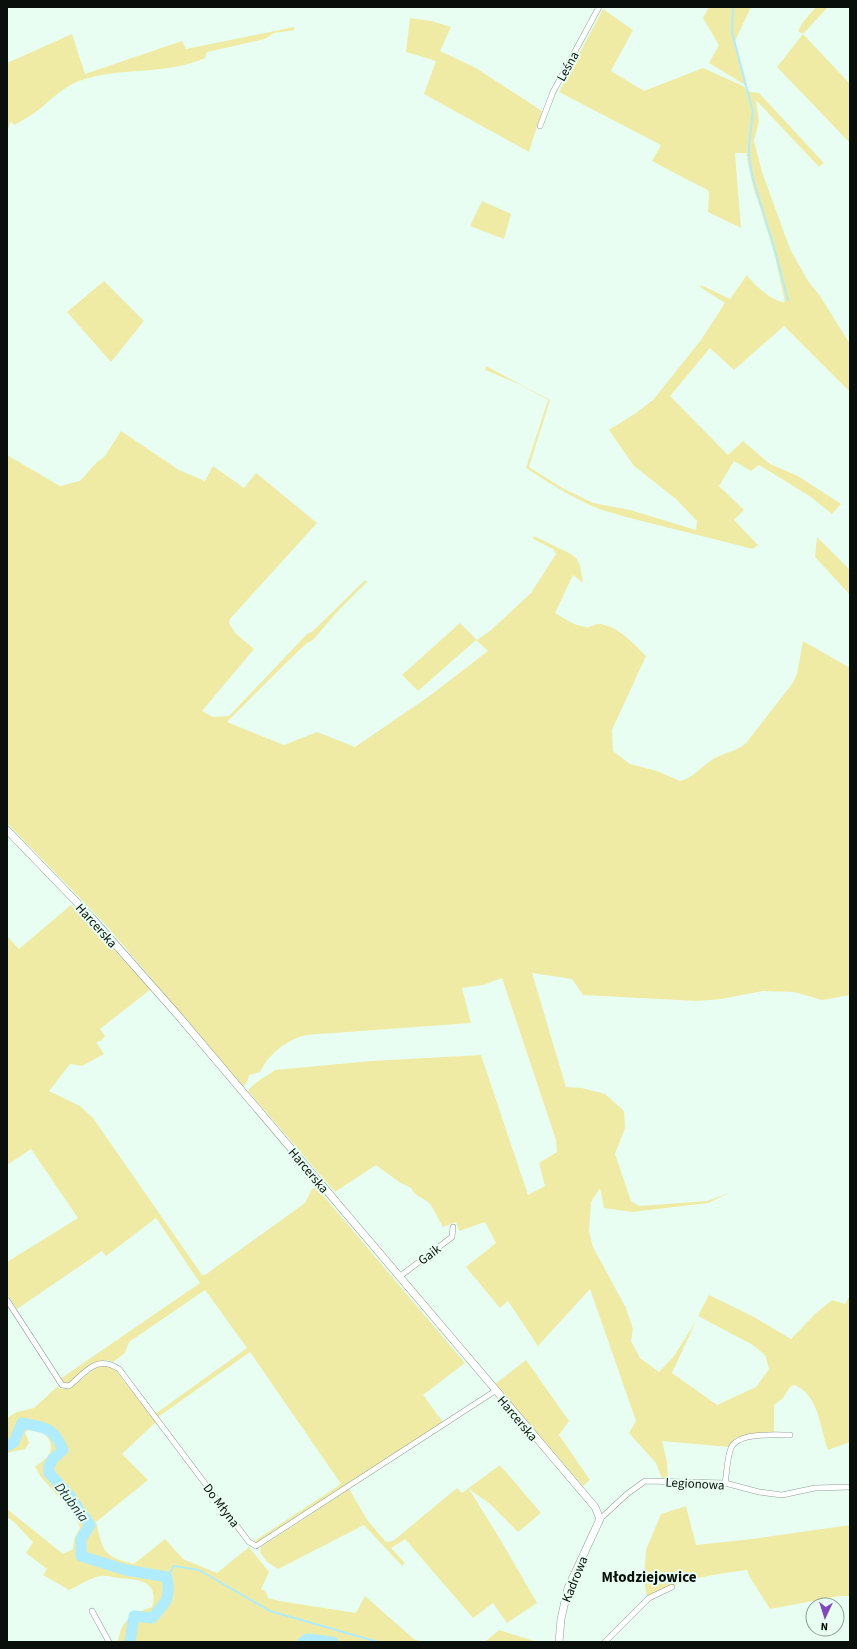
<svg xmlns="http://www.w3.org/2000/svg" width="857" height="1649" font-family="'Source Sans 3',sans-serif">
<rect width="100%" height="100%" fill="#e9fef2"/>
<path fill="#efeba5" d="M709,7H751L735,41L747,86L709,63L719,45L703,18Z
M816,7H828L803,34L850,84V143L777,67L803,34L798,31L803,22Z
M603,9L633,30L611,71L644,91L703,68L743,86L750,92L759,93L824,163L819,167L756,100L759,121L754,141L762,172L790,249L808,281L820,296L850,344V392L784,326L734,370L710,348L670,396L728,455L743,441L770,464L798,476L841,504L832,514L811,497L759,465L751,471L734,461L719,486L744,510L734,520L758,545L753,549L626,517C617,514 608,512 599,509C573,498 549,483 526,468L548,400L521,385L485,370L486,366L550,400L529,467L564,489L593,503L630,510L696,530L697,521L676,499L634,466L609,430L636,413L653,400L701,340L725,303L700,287L701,285L730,299L747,275C753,284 775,304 785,302L774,252L753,186L746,153H735L741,228L708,212L709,191L652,161L661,145L559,92Z
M410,18L431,21L451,27L440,51L476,68L542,111L529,152L424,94L436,61L406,52Z
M294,27L295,30L274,33L265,39L207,52L205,58C167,75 124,67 85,79C63,86 55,97 37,111C30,116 22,121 14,125L11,121L7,131V63L72,34L85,74L182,41L186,49Z
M482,201L511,214L504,239L470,226Z
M104,281L144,321L111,362L67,312Z
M121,431L179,470L205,481L213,466L244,488L256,473L317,523L230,619L229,623L235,633L254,649L202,711L213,717L229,716L307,634L313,631L365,580L367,582L338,611L313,640L307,643L285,664L227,722L284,745L317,732L355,747L428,697L488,651L476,640L418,691L402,675L460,623L477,640L491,630L531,593L556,554L553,549L533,539L534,536L571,554L576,558L580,565L583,583L573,575L555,613C565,619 575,626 586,627C591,628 596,623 601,624C620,628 633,643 646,656L612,730L613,751L630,764L657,771L680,781C694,778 702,765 715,758C726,752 736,752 746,743L792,684L797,674L803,641L850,668V995L822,1000L794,992L763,991L721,999L697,1001L583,995L572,979L532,973L566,1087L582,1088L605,1094L624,1111L625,1128L615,1154L631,1201L639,1206L707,1201L729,1193L708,1203L632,1212L604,1208L600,1188L591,1202L589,1231L593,1247L626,1308L633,1329L631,1341L640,1358L659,1372L674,1356L696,1321L672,1373L717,1405L756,1387L769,1369L765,1355L753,1345L698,1316L709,1295L754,1317L791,1339L815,1314L832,1300L845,1304L850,1295V1442L828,1450C820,1429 819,1394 794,1385L790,1387L783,1398L774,1405V1433L744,1436L734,1439L729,1447L662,1441L667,1462L668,1478H662L656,1463L629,1433L636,1421L590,1289L538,1346L508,1301L500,1308L466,1267L496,1243L485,1222L459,1231L456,1222L443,1227C438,1220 434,1207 428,1202C421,1197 415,1196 411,1188L399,1182L376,1165L335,1192L248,1091C255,1081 266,1077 275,1070L371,1061L481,1055L528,1195L545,1186L539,1163L557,1152L556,1140L502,978L483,985L462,988L471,1023L306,1035C286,1040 269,1054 260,1072L249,1075L247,1082L243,1087L106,925L7,823V455L60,486L80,481L97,462L105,456Z
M817,537L850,570V595L815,557Z
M71,905L151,989L100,1029L105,1036L101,1041L96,1042L104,1054L82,1066L70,1064L49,1091L80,1106L93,1118L202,1275H205L305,1203L312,1189L316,1187L465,1363L423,1395L443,1422L259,1542H253L341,1484L250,1352L158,1417L155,1414L247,1348L205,1290L129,1342L125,1353L113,1362C96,1355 81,1374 69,1384L63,1383L60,1379L200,1283L156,1218L106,1256L102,1251L17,1309L7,1294V1262L78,1218L31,1149L7,1165V936L19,949Z
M526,1360L569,1421L559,1435L590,1480L583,1486L495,1384Z
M105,1364L113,1367L156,1422L122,1454L148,1480L96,1522C104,1553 102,1556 134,1564L165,1539L183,1559L217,1573L249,1547L269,1572L261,1589L266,1592L268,1598L279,1601L356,1613L365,1596L415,1640L427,1642H118C121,1619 133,1614 152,1607C160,1581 138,1579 118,1578C113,1577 105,1575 100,1576C90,1578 78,1586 69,1590L43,1575L47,1569L26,1553L33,1542L14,1522L7,1517V1509L63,1554L73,1549L74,1539L80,1528L75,1515L41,1477L35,1467C39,1463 47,1459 49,1454C57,1440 38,1423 25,1432L29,1443L25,1449L7,1453V1418L17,1412L34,1408L58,1386L60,1389C78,1389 88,1369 105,1364Z
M500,1465L541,1513L518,1532L490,1504L469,1489L503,1544L537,1603L507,1623L493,1603L473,1618L405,1539L391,1548L405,1563L402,1566L364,1525L278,1569L266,1561L260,1552L261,1547L349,1489L368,1521L386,1542L393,1541L457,1488L462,1493Z
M686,1506L696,1545L752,1539L850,1525V1596H840L770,1609L749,1576L747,1570C709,1575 681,1579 647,1598L644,1579L646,1550L661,1514Z
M499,1630L537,1642H485Z"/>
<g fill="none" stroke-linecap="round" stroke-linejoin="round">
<path stroke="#afecfe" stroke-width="2" d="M733,7L732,32L753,112L749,145V156L752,176L773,244L788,300
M167,1577L174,1566L199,1570L270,1611L378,1642"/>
<path stroke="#afecfe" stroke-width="11" d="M7,1446L14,1442L22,1423C45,1428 53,1426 63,1450L53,1459L49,1466V1473L70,1496L90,1525L81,1539V1556L126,1570L167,1577C171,1599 166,1602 152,1618L134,1616L130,1641L131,1642
M303,1642L307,1639L333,1642"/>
<defs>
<path id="street" d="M540,126L553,92L599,7
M399,1277L452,1237L453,1227
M7,1300L62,1385L69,1386C86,1372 97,1354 119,1369L249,1542L256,1546L495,1391
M725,1483C727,1472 727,1458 731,1448C738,1432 775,1435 790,1435
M600,1519L627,1494L645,1481L725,1483L759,1492L782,1495L815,1488L850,1487
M92,1611L109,1642
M605,1642L649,1598L672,1587"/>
<path id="secondary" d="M7,830L92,918L176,1013L595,1507L600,1519L568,1588L561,1619L559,1642"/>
</defs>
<use href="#street" stroke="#8da095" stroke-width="6"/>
<use href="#secondary" stroke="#8da095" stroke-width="8"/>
<use href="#street" stroke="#fff" stroke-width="5"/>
<use href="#secondary" stroke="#fff" stroke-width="7"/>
</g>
<g text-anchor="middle" stroke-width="4" stroke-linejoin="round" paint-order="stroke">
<g font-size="13" fill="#09100c" stroke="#e9fef2">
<text transform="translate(567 66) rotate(-61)" y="5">Leśna</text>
<text transform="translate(97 925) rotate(48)" y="5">Harcerska</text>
<text transform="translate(309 1170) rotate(50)" y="5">Harcerska</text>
<text transform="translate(429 1254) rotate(-37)" y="5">Gaik</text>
<text transform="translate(518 1418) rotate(50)" y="5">Harcerska</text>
<text transform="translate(695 1483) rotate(3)" y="5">Legionowa</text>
<text transform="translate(222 1505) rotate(53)" y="5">Do Młyna</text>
<text transform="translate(574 1579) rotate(-68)" y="5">Kadrowa</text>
</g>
<g font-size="14" font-style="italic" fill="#192d33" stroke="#e9fef2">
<text transform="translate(72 1502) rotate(53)" y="5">Dłubnia</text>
</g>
<g font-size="15" font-weight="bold" fill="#09100c" stroke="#e9fef2">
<text x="649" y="1582">Młodziejowice</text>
</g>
</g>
<rect width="857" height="1649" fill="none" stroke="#09100c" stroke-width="16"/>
<g transform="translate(825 1617) rotate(184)"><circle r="19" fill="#e9fef2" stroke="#8f9f96"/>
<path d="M0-3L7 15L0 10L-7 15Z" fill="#8248bf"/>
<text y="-6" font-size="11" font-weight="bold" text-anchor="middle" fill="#09100c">N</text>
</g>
</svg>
